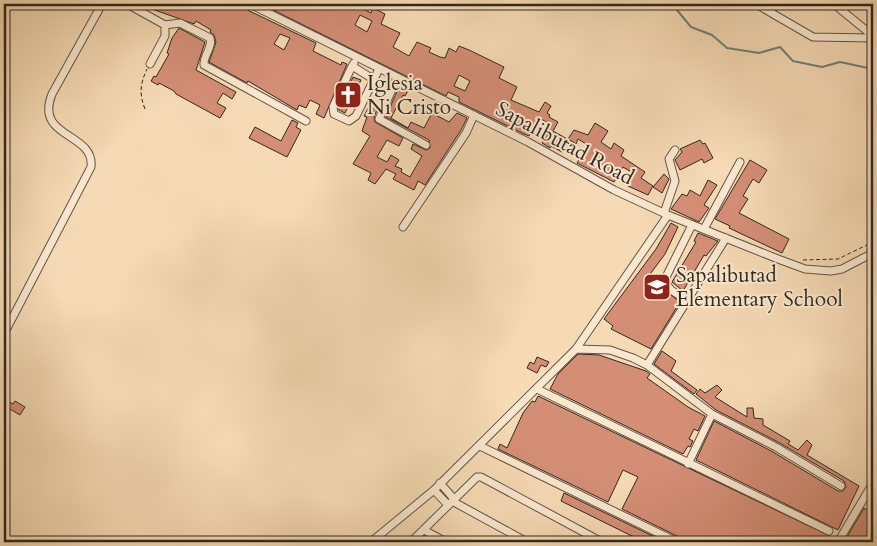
<svg xmlns="http://www.w3.org/2000/svg" width="877" height="546" font-family="Cardo,serif">
<rect width="100%" height="100%" fill="#f6dab5"/>
<filter id="stains"><feTurbulence type="fractalNoise" baseFrequency=".004" numOctaves="4"/><feColorMatrix values="0 0 0 0 .2 0 0 0 0 .09 0 0 0 0 .02 0 0 0 .5 -.17"/></filter>
<radialGradient id="worn" r=".72"><stop offset=".6" stop-color="#630" stop-opacity="0"/><stop offset="1" stop-color="#630" stop-opacity=".3"/></radialGradient>
<g fill="none" stroke-linecap="round" stroke-linejoin="round">
<path stroke="#728077" stroke-width="2" d="M672,4L691,27L712,35L727,48L759,53L780,47L793,61L822,67L840,62L873,69"/>
</g>
<path fill="#d48e76" stroke="#312820" fill-rule="evenodd" d="M138,4H235L316,43L313,51L341,65L342,62L347,64L324,118L316,114L320,105L310,100L306,108L299,105L297,110L248,81L247,83L209,62L216,42L214,35L210,32L211,30L196,21L194,24ZM280,34L290,38L284,50L274,44Z
M266,4H354L371,13L373,8L385,14L381,24L400,33L393,47L409,56L417,42L431,48L429,52L440,57L445,58L449,48L456,52L459,46L469,50L504,67L499,78L517,87L511,100L539,112L545,102L551,106L547,113L550,115L549,117L558,122L553,131L569,140L562,152L551,146L550,148L542,143L547,135L548,123L538,117L529,136L524,134L459,102V97L448,92L446,96L265,6ZM360,15L372,21L367,32L355,25ZM459,75L470,81L465,91L454,86Z
M179,28L205,42L196,70L236,92L232,99L223,93L217,103L226,108L220,118L176,94L174,91L159,83L158,85L151,81L154,76L156,77L169,54L167,53L172,38Z
M353,77L361,80L345,113L339,110L338,108Z
M400,84L409,89L405,96L403,95L391,118L408,128L411,122L424,128L432,113L449,122L457,113L467,118L461,130L425,185L418,181L414,190L393,179L396,174L386,169L375,184L368,180L371,173L353,164L370,136L362,131L367,117L364,116L370,104L378,108L374,117L375,122L403,138L399,146L387,140L377,157L387,162L391,155L399,160L395,166L402,169L401,172L410,177L422,156L411,149L413,144L426,150L430,148L429,140L386,117Z
M292,120L298,123L296,127L301,130L287,157L249,138L255,127L281,141Z
M595,123L608,131L601,142L611,149L614,143L624,150L621,156L645,172L641,178L653,186L648,195L628,186L633,173L623,167L614,182L577,163L588,145L578,139L576,144L568,139L574,130L588,135Z
M700,140L703,144L705,143L713,158L704,163L702,159L680,170L675,160L682,152L680,149Z
M750,160L767,170L759,183L753,179L743,196L748,199L739,213L789,239L782,253L729,228L730,226L715,219Z
M664,174L669,179L662,193L653,187Z
M708,180L717,185L704,205L709,208L699,222L671,209L682,194L687,196L690,190L700,196Z
M671,223L678,227L665,254L648,277L680,302L651,349L611,329L613,326L604,319L656,249Z
M698,233L718,241L706,256L704,255L683,291L672,282L696,242L694,241Z
M662,351L676,361L671,371L697,390L694,394L654,364Z
M578,354L599,355L646,371L650,374L647,378L688,407L705,416L698,431L694,429L689,439L693,441L690,447L688,446L683,454L550,389L558,374Z
M537,357L549,362L546,367L541,365L537,373L527,368L530,362L534,364Z
M717,385L722,390L715,397L747,417V408H753L754,418L763,419V425L790,441L788,444L798,450L807,440L812,445L807,455L859,486L838,530L696,460L714,421L773,452L838,491H843L846,487L844,481L778,442L716,410L696,394L700,389L705,393Z
M538,396L830,536L827,542H682L679,537L622,509L638,477L623,470L608,502L498,449L500,444L507,448L523,413L532,401L535,402Z
M4,399L13,404L15,401L25,407L20,415L8,408L4,415Z
M564,493L665,542H644L561,501Z
M864,508L873,514V538L869,542H844Z"/>
<g fill="none" stroke-linecap="round" stroke-linejoin="round">
<defs>
<path id="minor" d="M127,4L165,25V36L150,64
M250,4L528,142L614,190L668,215L778,259L805,269L831,271L842,269L873,253
M756,4L813,37L873,38
M834,4L873,36
M165,25L180,23L210,38C213,47 203,56 204,65L306,121
M354,63L352,66L373,79
M352,66L333,107L334,114L349,121L356,116L379,69
M397,78L379,119L426,145
M664,213L675,181L669,159L675,150
M403,227L466,133L474,115
M704,229L740,162
M687,300L671,290L664,281L692,225
M4,334L91,167C95,132 34,139 52,94L102,4
M576,349L610,350L633,358L647,365L712,414L776,447L841,486
M647,365L726,238
M537,389L829,531
M480,446L677,542
M688,464L712,414
M440,483L454,499
M434,490L448,505
M452,501L527,542
M424,530L446,542
M371,542L434,490L576,349L668,215
M411,542L477,477H481L602,542
M838,542L873,483"/>
</defs>
<use href="#minor" stroke="#625445" stroke-width="9"/>
<path stroke="#312820" stroke-width="1" stroke-dasharray="4 2.5" stroke-linecap="butt" d="M145,109C139,94 140,84 147,69
M803,260L838,259L873,242"/>
<use href="#minor" stroke="#f9e7cf" stroke-width="7"/>
</g>
<defs>
<symbol id="church-square" viewBox="-11 -11 22 22"><rect x="-9" y="-9" width="18" height="18" rx="4" fill="#8f2418" stroke="#f9e7cf"/><path d="M-1.2-6h2.4v3.5h3.3v2.4h-3.3V6h-2.4V-.1h-3.3v-2.4h3.3Z" fill="#fff"/></symbol>
<symbol id="school-square" viewBox="-11 -11 22 22"><rect x="-9" y="-9" width="18" height="18" rx="4" fill="#8f2418" stroke="#f9e7cf"/><path d="M0-5L7-2L0 1L-7-2ZM-4 1L0 2.5L4 1V4Q0 6-4 4Z" fill="#fff"/></symbol>
</defs>
<g fill-rule="evenodd">
<use href="#church-square" x="332" y="79" width="32" height="32"/>
<use href="#school-square" x="641" y="271" width="32" height="32"/>
</g>
<g text-anchor="middle" stroke-width="4" stroke-linejoin="round" paint-order="stroke">
<g font-size="21" fill="#312820" stroke="#f9e7cf" text-anchor="start">
<text x="367" y="90">Iglesia<tspan x="367" dy="24">Ni Cristo</tspan></text>
<text x="676" y="282">Sapalibutad<tspan x="676" dy="24">Elementary School</tspan></text>
</g>
<g font-size="21" fill="#312820" stroke="#f9e7cf">
<text transform="translate(565 143) rotate(28)" y="7">Sapalibutad Road</text>
</g>
</g>
<rect width="877" height="546" fill="none" stroke="#f6dab5" stroke-width="20"/>
<rect x="5" y="5" width="867" height="536" fill="none" stroke="#312820" stroke-width="2.5"/>
<rect x="10" y="10" width="857" height="526" fill="none" stroke="#312820"/>
<rect width="100%" height="100%" filter="url(#stains)"/>
<rect width="100%" height="100%" fill="url(#worn)"/>
</svg>
